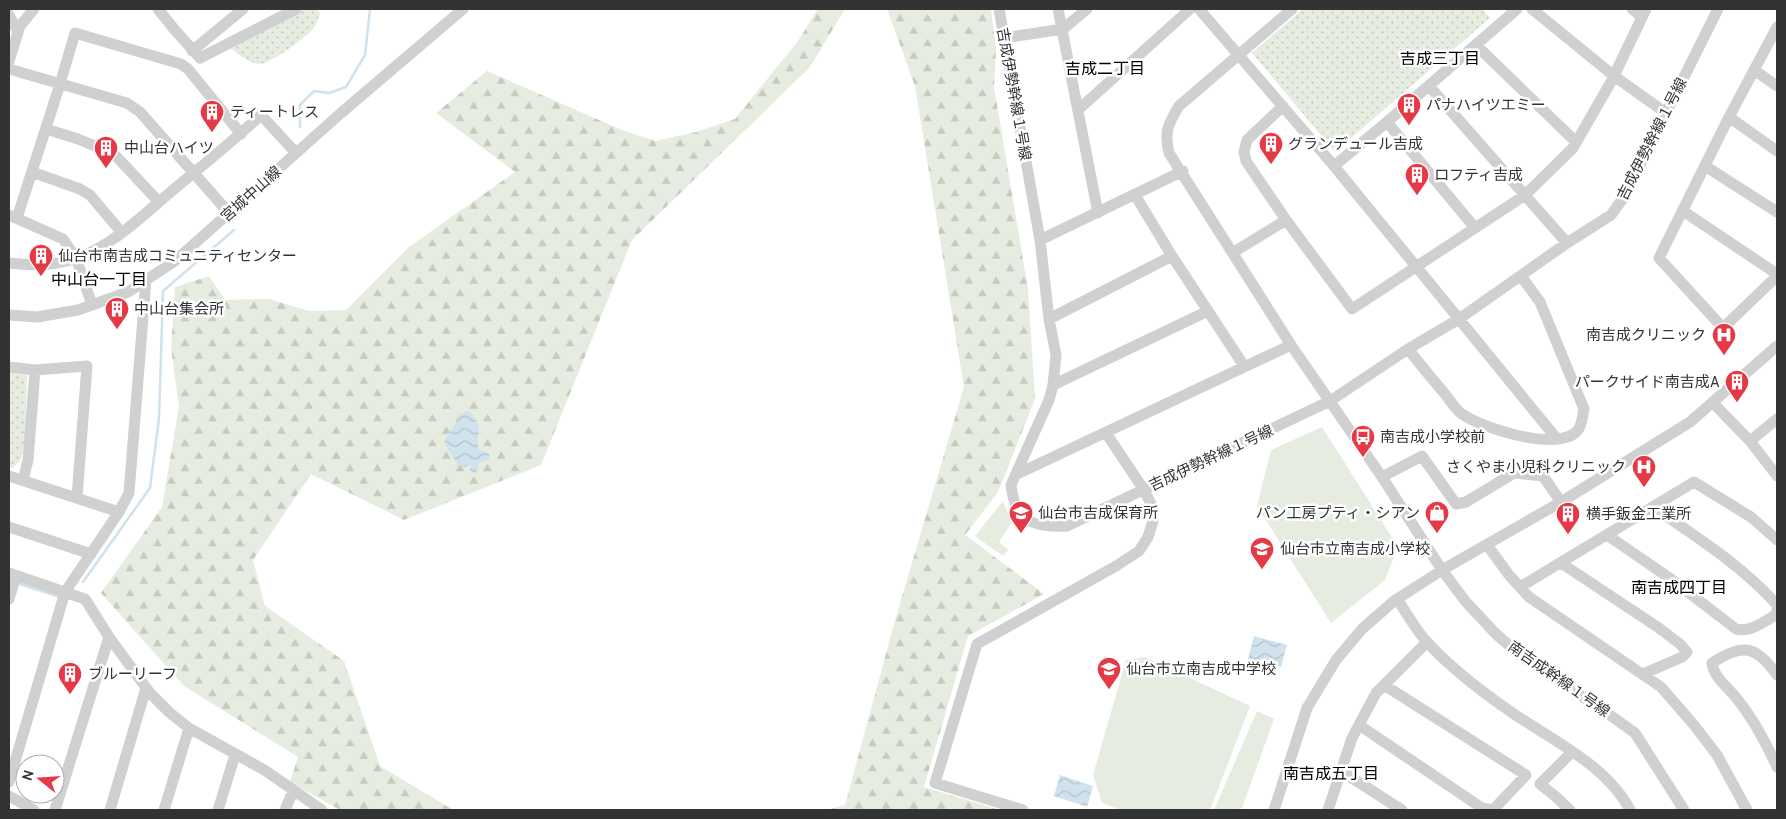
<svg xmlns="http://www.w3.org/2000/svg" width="1786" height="819" font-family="Overpass,'Noto Sans JP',sans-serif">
<defs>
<pattern id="grass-dots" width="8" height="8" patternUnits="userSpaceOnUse" patternTransform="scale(1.25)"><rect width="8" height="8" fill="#e6ecdf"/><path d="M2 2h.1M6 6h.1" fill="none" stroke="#c6cbc0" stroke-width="1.8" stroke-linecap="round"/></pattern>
<pattern id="forest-firs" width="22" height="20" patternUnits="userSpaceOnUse" patternTransform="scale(1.25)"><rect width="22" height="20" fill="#e6ecdf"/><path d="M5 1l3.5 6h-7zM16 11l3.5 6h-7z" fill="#c6cbc0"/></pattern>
<pattern id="water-waves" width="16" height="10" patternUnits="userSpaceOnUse" patternTransform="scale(1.25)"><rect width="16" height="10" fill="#cfe2ee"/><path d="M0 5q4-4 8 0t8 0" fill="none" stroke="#b2c2cd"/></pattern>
</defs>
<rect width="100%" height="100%" fill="#fff"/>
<path fill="url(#grass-dots)" d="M304,9H317L320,13C318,21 315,28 309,33C301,41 271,63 260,64C250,64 238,54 230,48Z
M1303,9H1482L1490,18L1335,152L1252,53Z
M9,373L27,375L25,440L21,459L13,468L9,467Z"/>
<path fill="url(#forest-firs)" d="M818,9H845L810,67L632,240L541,465L404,520L311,474L253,560L265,606L344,661L380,766L453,810H340L290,782L298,757L184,686L101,593L162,507L179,407L171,348L175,287L209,276L225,300L269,299L309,311L346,310L409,247L515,172L436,113L487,71L624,131L656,141L696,132L735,119L798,41Z
M887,9H991L996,49L994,87L1028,289L1035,399L998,492L965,535L1044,594L968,636L924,787L1000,810H827L845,805L896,617L964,387L915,86Z"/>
<path fill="#e6ecdf" d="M1322,427L1398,547L1385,580L1331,623L1257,506L1271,450Z
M1003,501L1012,522L999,542L1008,550L1003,556L975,536Z
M1145,657L1250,706L1210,810H1121L1102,803L1093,775L1126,660Z
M1257,711L1274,719L1242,808L1231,810H1214Z"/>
<path fill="url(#water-waves)" d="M467,411C472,413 472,415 475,419C483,429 475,439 479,450L489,454V460L479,463L476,473L470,471L471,465L465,467L458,465L444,443C448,433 456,426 459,415Z
M1254,636L1287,645L1281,667L1248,659Z
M1060,775L1093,786L1087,807L1054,796Z"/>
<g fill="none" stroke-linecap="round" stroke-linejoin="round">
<path stroke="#cfe2ee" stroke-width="2.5" d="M300,127V105L314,91L329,93L346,87L365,55L370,9
M83,582L150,488L159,418L163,291L234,230
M20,584L60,597"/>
<path stroke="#d0d0d0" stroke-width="11" d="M158,9L174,29L200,58L296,9
M999,9L1040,240L1049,319L1056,355L1053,385L1049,400L1011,485C1015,521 1032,528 1067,526L1330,401L1408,349L1459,319L1567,243L1611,215L1624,197L1718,9
M1058,9L1098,213
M1199,9L1334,166L1557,439
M1292,9L1179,106C1168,124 1164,132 1169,153L1291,345L1382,477L1442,570L1466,602L1496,634L1524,658L1607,713L1635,733L1684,810
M1532,9L1614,76L1666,113
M1632,9L1642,17
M9,15L18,32
M1777,27L1729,117L1659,258L1723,328L1777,276
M1004,38L1063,29L1087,9
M1476,45L1576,142
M192,51L243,9
M9,61L20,26L34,9
M9,69L127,103L140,112L229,213
M1754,70L1777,86
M1429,86L1567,243
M1283,106L1247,140L1244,152L1246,161L1286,220L1352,309L1525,195L1573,148L1612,80L1646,9
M1078,110L1190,9
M1729,117L1777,151
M1387,122L1475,228
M46,129L78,139L114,154L159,202
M1334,166L1387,122L1517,9
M1705,166L1777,212
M32,172L80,189L90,195L122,233
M1135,195L1172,256L1244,366
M1683,211L1777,274
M9,215L63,239L76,258L92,305
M17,218L60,84L75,33L181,64L188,69L241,134
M1040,240L1183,171
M1234,252L1286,220
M9,263C32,266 54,266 77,258C114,245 144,214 173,190C203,165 233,141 261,115L296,153
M9,315L37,317L78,310L128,292L175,261L341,113L463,9
M1049,319L1172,256
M1408,349C1420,364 1432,379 1445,394C1450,400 1455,409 1462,414C1484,429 1547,448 1572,435C1582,430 1582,418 1584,409L1540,302L1521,276
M9,367L35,370L87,366L77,497
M1053,385L1208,311
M1713,403L1750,441L1777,476
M1750,441L1777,419
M1017,474L1291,345
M9,476L119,512
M1382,477L1422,456L1456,504L1466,502L1514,473L1543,476L1561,502L1690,422L1777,346
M23,480L28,460L35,370
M1653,507C1696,537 1743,566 1777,605
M9,527L91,554
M1607,535L1671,579L1736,629C1749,633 1766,621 1777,614V609
M1487,545L1509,575L1529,597L1661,687L1694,725L1717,755L1747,810
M1561,563L1659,628L1680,644L1687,652L1682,657L1643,674
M9,573L85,599L109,637L150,693L170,713L189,728L266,771L322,810
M1520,587L1694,482L1751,517L1777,540
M9,599L16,576
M1397,599C1407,613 1416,631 1428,643C1450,667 1477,688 1504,707C1545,737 1606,763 1630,810
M1777,675C1756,645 1742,643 1712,663C1714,678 1729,688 1738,700C1754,720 1766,743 1777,767
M1359,725L1482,808L1493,810L1526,775L1384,685
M1341,771L1402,810
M9,782L65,592L119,512L129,493L146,280
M9,796L34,810
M55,810L109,637
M110,810L146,688
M164,810L189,728
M218,810L235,755
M285,810L293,791
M1023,810L935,783L977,644L1116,566L1139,551L1148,537L1153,521L1151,504L1144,490L1106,433
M1274,810L1307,708L1336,660L1362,629L1394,601L1442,570L1561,502
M1328,810L1352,738L1376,693L1427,642
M1570,810L1555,796L1540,784L1572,752"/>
</g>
<defs>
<symbol id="building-pin" viewBox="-11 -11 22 30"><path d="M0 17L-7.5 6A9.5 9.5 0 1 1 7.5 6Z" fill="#e63946" stroke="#fff"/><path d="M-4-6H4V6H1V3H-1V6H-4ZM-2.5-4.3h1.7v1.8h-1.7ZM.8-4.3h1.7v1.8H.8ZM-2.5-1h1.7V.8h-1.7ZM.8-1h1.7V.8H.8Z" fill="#fff"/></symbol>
<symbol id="hospital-pin" viewBox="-11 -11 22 30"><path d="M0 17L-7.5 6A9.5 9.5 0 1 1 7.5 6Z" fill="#e63946" stroke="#fff"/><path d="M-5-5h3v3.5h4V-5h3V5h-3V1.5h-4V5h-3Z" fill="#fff"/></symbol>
<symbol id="bus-pin" viewBox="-11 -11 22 30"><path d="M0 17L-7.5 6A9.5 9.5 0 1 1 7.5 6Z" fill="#e63946" stroke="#fff"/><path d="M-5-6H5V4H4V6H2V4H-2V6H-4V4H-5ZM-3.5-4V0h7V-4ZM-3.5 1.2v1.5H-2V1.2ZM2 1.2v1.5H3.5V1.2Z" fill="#fff"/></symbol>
<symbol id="school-pin" viewBox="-11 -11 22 30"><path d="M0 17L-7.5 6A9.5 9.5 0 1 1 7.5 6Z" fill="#e63946" stroke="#fff"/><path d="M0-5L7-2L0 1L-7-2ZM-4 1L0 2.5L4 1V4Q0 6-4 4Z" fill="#fff"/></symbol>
<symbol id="shop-pin" viewBox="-11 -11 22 30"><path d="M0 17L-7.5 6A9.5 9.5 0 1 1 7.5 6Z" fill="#e63946" stroke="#fff"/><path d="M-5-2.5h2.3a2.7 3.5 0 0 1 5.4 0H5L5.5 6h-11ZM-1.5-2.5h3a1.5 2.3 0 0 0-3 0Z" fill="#fff"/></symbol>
</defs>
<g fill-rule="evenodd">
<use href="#building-pin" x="1395" y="91" width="28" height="38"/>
<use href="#building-pin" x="198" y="98" width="28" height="38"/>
<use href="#building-pin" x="1257" y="130" width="28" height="38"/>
<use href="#building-pin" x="92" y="134" width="28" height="38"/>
<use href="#building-pin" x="1403" y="161" width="28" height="38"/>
<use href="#building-pin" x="27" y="242" width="28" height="38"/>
<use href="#building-pin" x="103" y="295" width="28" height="38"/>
<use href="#hospital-pin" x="1710" y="321" width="28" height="38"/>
<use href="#building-pin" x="1723" y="368" width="28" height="38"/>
<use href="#bus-pin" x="1349" y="423" width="28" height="38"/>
<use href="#hospital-pin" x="1630" y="453" width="28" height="38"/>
<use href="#school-pin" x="1007" y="499" width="28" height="38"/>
<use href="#shop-pin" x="1423" y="499" width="28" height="38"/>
<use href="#building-pin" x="1554" y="500" width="28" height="38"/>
<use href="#school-pin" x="1248" y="535" width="28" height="38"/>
<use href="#school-pin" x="1095" y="655" width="28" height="38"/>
<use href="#building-pin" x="56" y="660" width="28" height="38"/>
</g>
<g text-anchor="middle" stroke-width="5" stroke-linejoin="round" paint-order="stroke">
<g font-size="15" fill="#333" stroke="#fff">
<text transform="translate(1014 94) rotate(80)" y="5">吉成伊勢幹線１号線</text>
<text transform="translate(1652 139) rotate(-63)" y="5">吉成伊勢幹線１号線</text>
<text transform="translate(251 194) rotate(-42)" y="5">宮城中山線</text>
<text transform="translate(1211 458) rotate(-25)" y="5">吉成伊勢幹線１号線</text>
<text transform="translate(1559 679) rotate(35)" y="5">南吉成幹線１号線</text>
</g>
<g font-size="15" fill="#333" stroke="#fff" text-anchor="start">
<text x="1426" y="110">パナハイツエミー</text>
<text x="230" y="117">ティートレス</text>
<text x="1288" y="149">グランデュール吉成</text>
<text x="124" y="153">中山台ハイツ</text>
<text x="1434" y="180">ロフティ吉成</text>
<text x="58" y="261">仙台市南吉成コミュニティセンター</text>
<text x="134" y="314">中山台集会所</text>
<text x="1706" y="340" text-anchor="end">南吉成クリニック</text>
<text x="1720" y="387" text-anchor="end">パークサイド南吉成A</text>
<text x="1380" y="442">南吉成小学校前</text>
<text x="1626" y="472" text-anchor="end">さくやま小児科クリニック</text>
<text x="1038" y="518">仙台市吉成保育所</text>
<text x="1420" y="518" text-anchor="end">パン工房プティ・シアン</text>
<text x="1586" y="519">横手鈑金工業所</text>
<text x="1280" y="554">仙台市立南吉成小学校</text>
<text x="1126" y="674">仙台市立南吉成中学校</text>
<text x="88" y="679">ブルーリーフ</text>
</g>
<g font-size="16" fill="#000" stroke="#fff">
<text x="1440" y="64">吉成三丁目</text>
<text x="1105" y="74">吉成二丁目</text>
<text x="99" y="285">中山台一丁目</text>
<text x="1679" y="593">南吉成四丁目</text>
<text x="1331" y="779">南吉成五丁目</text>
</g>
</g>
<rect width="1786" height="819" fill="none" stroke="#333333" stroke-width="20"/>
<g transform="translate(40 779) rotate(287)"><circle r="24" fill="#ffffff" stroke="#adadad"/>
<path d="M0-4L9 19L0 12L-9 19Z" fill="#e63946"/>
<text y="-8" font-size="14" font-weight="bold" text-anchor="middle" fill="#333333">N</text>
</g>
</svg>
